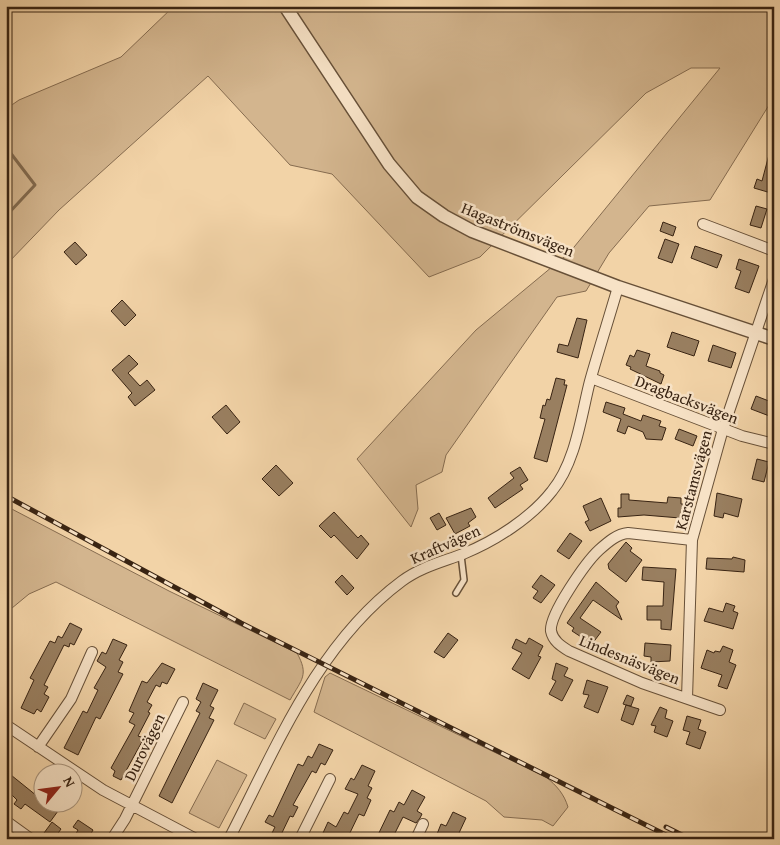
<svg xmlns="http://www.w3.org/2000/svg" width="780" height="845" font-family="'Gentium Book Plus',serif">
<rect width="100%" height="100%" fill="#f2d3a7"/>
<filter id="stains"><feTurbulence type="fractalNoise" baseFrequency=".004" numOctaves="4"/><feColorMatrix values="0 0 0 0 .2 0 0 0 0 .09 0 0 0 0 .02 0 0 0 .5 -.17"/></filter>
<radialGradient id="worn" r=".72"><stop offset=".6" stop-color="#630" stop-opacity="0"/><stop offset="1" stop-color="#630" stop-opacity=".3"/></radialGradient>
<path fill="#d3b58e" stroke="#866c50" d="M174,6H774V97L710,200L649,206L609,253L586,291L557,297L446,455L442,472L416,485L418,509L411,527L357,459L476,330L570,252L720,68H691L646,93L480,257L429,277L332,174L290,165L208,76L59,210L6,265V109L19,100L121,57Z
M6,506L169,591L297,653C309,675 302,679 290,700L56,582L29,594L6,613Z
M330,673L546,777C557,786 564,794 568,807L553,826L542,820L504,817L486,801L314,712L325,677Z
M244,703L276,719L265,739L234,724Z
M217,760L247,775L219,828L189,813Z"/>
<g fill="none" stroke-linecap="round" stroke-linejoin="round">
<path stroke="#826a4e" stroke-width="3" d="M6,147L35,185L6,216"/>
</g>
<path fill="#997f60" stroke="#392413" d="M771,147L774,148V184L771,193L754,188L757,179L762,181Z
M756,206L767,209L761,228L750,225Z
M663,222L676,227L673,236L660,231Z
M665,239L679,244L672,263L658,258Z
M75,242L87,255L76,265L64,252Z
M695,246L722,255L717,268L691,258Z
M739,259L759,266L749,293L735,288L741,271L736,269Z
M122,300L136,315L125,326L111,311Z
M577,318L587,320L578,358L557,352L559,344L568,346Z
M672,332L699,341L694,356L667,347Z
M713,345L736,353L731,368L708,361Z
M637,350L650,354L646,366L660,371V373L664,375L661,384L630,369L631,367L626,365L630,355L634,357Z
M129,355L138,364L128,373L140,386L147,380L155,390L135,406L128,397L132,393L112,370Z
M556,378L565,380L564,385H567L547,462L534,458L545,419L540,418L543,405L545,406L547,399L550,400Z
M756,396L774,403L772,417L751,409Z
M606,402L625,408L623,414L641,421L643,415L661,421L659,426L666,428L662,440L646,439L643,432L628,426L625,434L617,431L621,419L603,412Z
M226,405L240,422L227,434L212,417Z
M679,429L697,436L693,446L675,439Z
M757,459L769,462L764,482L752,479Z
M276,465L293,483L279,496L262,479Z
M520,467L528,480L520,485L523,489L495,508L488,498L514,478L510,473Z
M717,493L742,499L738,517L724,513L723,518L714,516Z
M621,494H629V500L667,503L668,497L681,498V504H685L684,515H680V518L644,515L618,517V508H621Z
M601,498L611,521L590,531L585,522L589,520L583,506Z
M471,508L476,517L468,523L470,526L455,534L446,518Z
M334,512L358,538L361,535L369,544L357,559L334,535L331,538L319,526Z
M439,513L446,525L437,530L430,518Z
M570,533L582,541L569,559L557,551Z
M626,542L632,548L630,551L642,560L626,582L609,569L608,564Z
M733,557L745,560L744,572L706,569L707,558L732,559Z
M643,567L676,569L671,630L661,629V620H647V606H663L664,582L642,580Z
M342,575L354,588L347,595L335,582Z
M541,575L555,585L541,603L533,598L538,591L532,587Z
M596,582L619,602L616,606L622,620L593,600L580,618L601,632L592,644L572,631L574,628L567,623Z
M726,603L735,606L733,611L738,613L733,629L704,621L709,608L723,612Z
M70,623L82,629L74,645L70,643L69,647L64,645L44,685L48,687L44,694L49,697L41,712L37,709L34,714L21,708L34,680L30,678L50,641L55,643L58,636L62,638Z
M448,633L458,640L444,658L434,652Z
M529,638L543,646L538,656L541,657L529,679L512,669L522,653L512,648L516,639L526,644Z
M113,639L127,645L119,660L123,662L118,672L123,674L100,719L96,717L78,755L64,748L83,711L87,713L98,690L94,688L106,667L97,661L102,652L106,654Z
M645,643L671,645L670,661L651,662V657L644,656Z
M723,646L733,650L729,662L736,665L727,689L718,686L722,675L701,668L707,650L714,653L715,651L720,652Z
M162,663L175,669L167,684L162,682L160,687L156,685L147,702L152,705L148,712L150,713L138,736L144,738L121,780L113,776L115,771L111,768L135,725L129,722L134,713L129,711L142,681L147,683Z
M556,663L568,668L564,676L573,680L562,701L549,694L556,681L552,679Z
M587,680L608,687L598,713L584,707L589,695L583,694Z
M203,683L218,690L210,706L214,708L209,718L214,720L172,803L159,796L200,713L196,711L201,702L196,699Z
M627,695L634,698L631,706L626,705L639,709L633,725L621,720L626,705L623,704Z
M660,707L667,710L665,718L673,721L667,737L654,732L656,726L651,725Z
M687,716L701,720L698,729L706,732L700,749L686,744L690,732L683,730Z
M319,744L333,750L325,765L321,763L316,773L312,771L293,805L298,807L293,817L290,816L279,839H269L275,827L265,822L269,815L273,817L298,764L303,766L308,756L312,758Z
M362,765L375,771L368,786L372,788L367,798L371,800L364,816L359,814L347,839H325L327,835L323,833L328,822L336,827L344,812L348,814L358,794L345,789L351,778L354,780Z
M6,771L42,800V802H46L58,811L50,822L25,804L21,809L14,804L17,800L6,789Z
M412,790L425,797L417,811L422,814L420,818L416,823L403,817L392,839H376L390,810L394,812L399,802L404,805Z
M453,812L466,818L459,833L470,839H446L437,834L441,824L446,826Z
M78,820L93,830L88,839H73L78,830L73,827Z
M52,822L61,829L54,839L44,833Z"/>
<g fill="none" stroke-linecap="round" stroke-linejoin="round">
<defs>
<path id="service" d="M456,593L464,580L461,555"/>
<path id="minor" d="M703,224L774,251
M591,378L742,436L774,444
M692,540L628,533C617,534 608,542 599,550C586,562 549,615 551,631C553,641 561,646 569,651L642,683L720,710
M687,698L692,540L723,429L774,279
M6,725L103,790L196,839
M38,747L71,699L92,652
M6,821L31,839
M112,839L125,819L183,702
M229,839C276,748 317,644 402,581C421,567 442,562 463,554C495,541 531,518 552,491C576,462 581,416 590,381C599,349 609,318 618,287
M300,839L330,779
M416,839L423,824"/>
<path id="tertiary" d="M285,6L389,164L417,197L444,216L472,231L618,287L774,339"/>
</defs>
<use href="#service" stroke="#675038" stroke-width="8"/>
<use href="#minor" stroke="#675038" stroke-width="12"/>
<use href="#tertiary" stroke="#675038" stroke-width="15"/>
<use href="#service" stroke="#f7e2c6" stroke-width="5"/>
<use href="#minor" stroke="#f7e2c6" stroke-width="10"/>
<use href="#tertiary" stroke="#f7e2c6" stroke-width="12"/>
<defs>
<path id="rail" d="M6,496L241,623L674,839
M666,827L690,839"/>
</defs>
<use href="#rail" stroke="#392413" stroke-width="5"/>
<use href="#rail" stroke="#f7e2c6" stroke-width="3" stroke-dasharray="9" stroke-linecap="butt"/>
</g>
<g text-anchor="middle" stroke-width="5" stroke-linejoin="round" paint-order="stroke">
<g font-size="16" fill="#392413" stroke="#f7e2c6">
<text transform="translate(518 229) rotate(22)" y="6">Hagaströmsvägen</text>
<text transform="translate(687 399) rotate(21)" y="6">Dragbacksvägen</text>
<text transform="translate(693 480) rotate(-75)" y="6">Karstamsvägen</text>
<text transform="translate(445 544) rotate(-24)" y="6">Kraftvägen</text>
<text transform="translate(630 659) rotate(22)" y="6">Lindesnäsvägen</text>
<text transform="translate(144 747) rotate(-64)" y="6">Durovägen</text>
</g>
</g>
<rect width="780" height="845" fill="none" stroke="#f2d3a7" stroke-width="25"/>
<rect x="8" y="8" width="765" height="830" fill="none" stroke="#392413" stroke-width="2.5"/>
<rect x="12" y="12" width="755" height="820" fill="none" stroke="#392413"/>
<g transform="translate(58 788) rotate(61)"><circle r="24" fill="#f7e2c6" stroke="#ab967e"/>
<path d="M0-4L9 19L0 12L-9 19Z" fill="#8f2418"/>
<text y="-8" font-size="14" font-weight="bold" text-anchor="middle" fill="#392413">N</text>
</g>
<rect width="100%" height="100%" filter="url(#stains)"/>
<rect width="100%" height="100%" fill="url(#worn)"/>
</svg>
